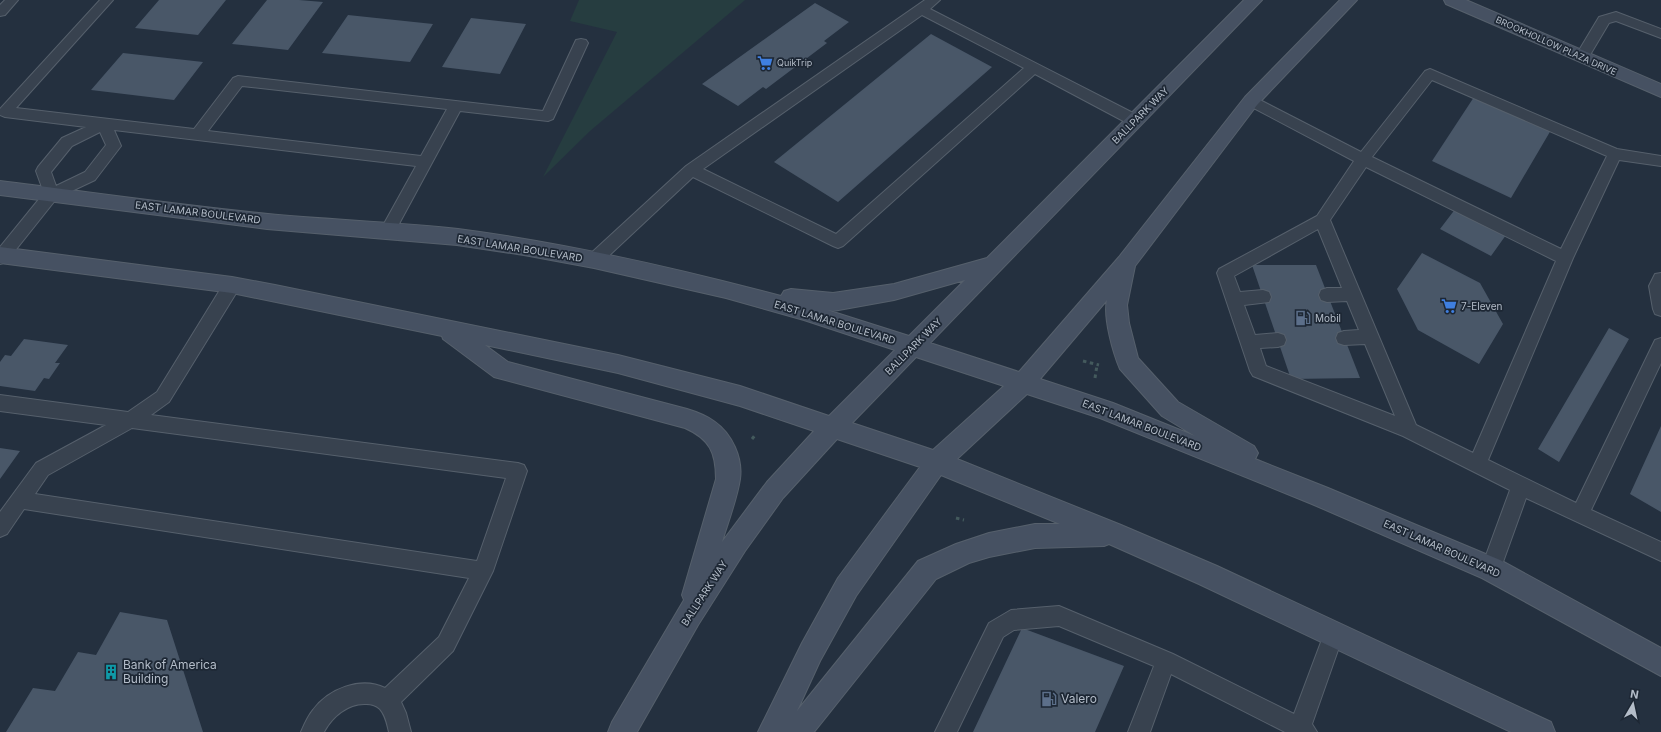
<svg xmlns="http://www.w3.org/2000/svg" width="1661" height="732" font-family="Inter,sans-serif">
<rect width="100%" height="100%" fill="#24303f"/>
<path fill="#263d40" d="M579,0H745L590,131L543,177L617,32L570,21Z"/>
<path fill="#495768" d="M159,0H226L198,35L135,28Z
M267,0H299L323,2L288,50L232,44Z
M815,3L849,22L824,41L827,43L766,89L763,87L738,106L702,84Z
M348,15L433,24L410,62L322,53Z
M471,18L526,24L500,74L442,67Z
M931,34L992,67L838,202L774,162Z
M123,53L203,62L174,100L91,90Z
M1474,97L1551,130L1511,198L1432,161Z
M1456,208L1506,235L1491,256L1440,229Z
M1422,253L1480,283L1503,324L1479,364L1418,330L1397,289Z
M1252,265H1316L1360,378L1291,379Z
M1609,328L1629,339L1559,462L1538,449Z
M24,339L68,345L55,363H60L49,379L44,378L35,391L0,386V362L5,355L11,356Z
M1661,426V512L1630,494Z
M0,448L20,451L0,479Z
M120,612L167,620L203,732H6L33,688L55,691L78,652L96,655Z
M1022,628L1124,666L1095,732H973Z"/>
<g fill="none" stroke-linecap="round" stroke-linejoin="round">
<defs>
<path id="lane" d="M5,0H18L5,15L0,16V5Z
M100,0H113L16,108L194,129L233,78L238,76L543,111L576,40L581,39L586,40L588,43L553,119L548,121L460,111L393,235L388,237L383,235L380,231L416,166L114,130L121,146L95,180L57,198L6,262L0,264V247L44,193L36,171L38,167L62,138L86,127L5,117L0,115V109ZM242,86L447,109L421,156L208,131ZM100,132L106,145L85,172L56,186L51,172L72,146Z
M925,0H940L930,9L1139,116L1141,120L1139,124L1134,125L1129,124L1035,74L843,246L838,248L833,246L693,177L600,264L594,266L588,264L586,260L588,256L686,166ZM922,15L1024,68L836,234L703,169Z
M1616,12L1661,29V38L1616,21L1609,23L1587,60L1582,61L1577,60L1575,57L1599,17Z
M1430,69L1617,149L1661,156V166L1619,160L1573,258L1488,460L1576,503L1655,340L1661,338V363L1591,510L1661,542V561L1526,498L1498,576L1491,578L1484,576L1481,569L1510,490L1403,436L1253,376L1250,371L1217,273L1219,269L1317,216L1354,161L1246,104L1244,101L1246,98L1251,96L1256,98L1361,152L1425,71ZM1432,80L1607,156L1561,249L1372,157ZM1366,167L1556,261L1473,453L1416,425L1330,220ZM1318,229L1342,288H1327L1321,290L1319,295L1321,300L1327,302L1347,301L1359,330L1344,331L1338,333L1336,338L1338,343L1344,345L1365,344L1395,416L1266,366L1260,348L1278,347L1284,345L1286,340L1284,335L1278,333L1255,335L1244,305L1269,302L1271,297L1269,292L1263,290L1240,292L1234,276Z
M1661,273V316L1655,314L1653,309L1649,286L1655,274Z
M232,279L238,280L240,285L238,290L169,402L151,415L518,463L524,465L527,471L493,571L453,651L401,702L406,713L411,732H389C387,724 386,716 380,709C376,705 371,704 366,704C348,703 332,717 324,732H301C304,725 308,716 313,710C328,689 361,676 385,688L439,637L469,578L24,509L7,534L0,537V512L36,463L106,425L0,411V395L128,412L157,392L226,280ZM132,428L506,478L477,561L35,494L48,475Z
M1059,606L1173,654L1294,714L1327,626L1334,623L1341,626L1344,633L1312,724L1317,732H1285L1171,674L1150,732H1128L1154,666L1059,626L1014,630L1003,637L957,732H935L989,623L1011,610Z"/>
<path id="secondary" d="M1244,0H1262L930,343L1019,372L1119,257L1245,97L1340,0H1357L1257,105L1135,266L1127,305L1129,323L1138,358L1178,402L1254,446L1258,453L1255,459L1328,488L1500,560L1661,648V676L1482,578L1312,504L1100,418L1027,394L957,459L1121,525L1217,566L1551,722L1555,732H1511L1199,584L1109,544L1104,546L1035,548L989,557L969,563L936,579L814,732H758L802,643L838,578L920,467L837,439L783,498L745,551L698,625L637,732H608L612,722L684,600L682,595L716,479C716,453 710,439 685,428L494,377L443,339L442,336L232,293L0,263V247L232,277L275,285L618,355L740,386L829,416L895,350L804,320L726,298L594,268L524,255L457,245L267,229L0,195V181C89,192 179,205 268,214C331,220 395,222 458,229C567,243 675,268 781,296L784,291L791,289L833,293L894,284L987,258ZM965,280L909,336L827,310L833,311L894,300ZM1107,300C1103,317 1113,353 1120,369L1162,416L1195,436L1113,403L1040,379ZM485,345L618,373L740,406L814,431L767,482L722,542C728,522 737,499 740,479C743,458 732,434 715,422C707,416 697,412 687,409L508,362ZM916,357L1004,386L933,450L852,423ZM941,475L1060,524H1035L989,533L956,544L918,561L797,711L820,661L856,596Z
M1444,0H1466L1661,84V97L1446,4Z"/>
</defs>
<use href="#lane" stroke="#56606c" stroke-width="2"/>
<use href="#secondary" stroke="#56606c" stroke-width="2"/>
<path stroke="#445a5d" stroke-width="3" stroke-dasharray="3.5 3.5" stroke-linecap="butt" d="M1083,361L1099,365
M1095,378L1097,365
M752,439L756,434
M956,518L964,520"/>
<use href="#lane" fill="#38424f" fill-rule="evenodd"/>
<use href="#secondary" fill="#465162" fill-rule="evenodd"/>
</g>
<defs>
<symbol id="supermarket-bare" viewBox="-9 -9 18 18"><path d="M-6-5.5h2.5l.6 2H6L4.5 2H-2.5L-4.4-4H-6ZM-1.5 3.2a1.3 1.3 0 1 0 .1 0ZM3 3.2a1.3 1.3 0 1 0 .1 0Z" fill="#3f7fe0" stroke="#1d2734" stroke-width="2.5" paint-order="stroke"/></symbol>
<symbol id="fuel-bare" viewBox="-9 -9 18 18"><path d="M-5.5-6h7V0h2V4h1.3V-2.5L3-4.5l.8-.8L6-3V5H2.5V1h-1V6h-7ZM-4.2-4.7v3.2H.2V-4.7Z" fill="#5c6f8a" stroke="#1d2734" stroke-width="2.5" paint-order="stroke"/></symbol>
<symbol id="building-bare" viewBox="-9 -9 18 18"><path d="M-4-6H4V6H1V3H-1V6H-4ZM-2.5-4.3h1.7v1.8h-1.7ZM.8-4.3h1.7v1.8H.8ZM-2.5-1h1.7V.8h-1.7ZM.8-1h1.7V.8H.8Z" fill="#0f9aa8" stroke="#1d2734" stroke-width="2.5" paint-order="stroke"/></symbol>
</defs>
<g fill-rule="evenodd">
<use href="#supermarket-bare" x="754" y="52" width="22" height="22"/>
<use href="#supermarket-bare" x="1438" y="295" width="22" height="22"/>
<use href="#fuel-bare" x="1292" y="307" width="22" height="22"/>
<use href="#building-bare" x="100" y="661" width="22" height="22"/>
<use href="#fuel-bare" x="1038" y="688" width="22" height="22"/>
</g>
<g text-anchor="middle" stroke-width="3.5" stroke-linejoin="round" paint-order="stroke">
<g font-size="9" fill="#b4bdc9" stroke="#1d2734">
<text transform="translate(1556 46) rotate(24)" y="3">BROOKHOLLOW PLAZA DRIVE</text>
</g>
<g font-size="9" fill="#b4bdc9" stroke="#1d2734" text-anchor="start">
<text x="777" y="66">QuikTrip</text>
</g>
<g font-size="10" fill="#b4bdc9" stroke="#1d2734">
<text transform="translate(1140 115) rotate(-45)" y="4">BALLPARK WAY</text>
<text transform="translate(198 212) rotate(7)" y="4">EAST LAMAR BOULEVARD</text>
<text transform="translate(520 248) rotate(9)" y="4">EAST LAMAR BOULEVARD</text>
<text transform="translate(835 322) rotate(17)" y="4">EAST LAMAR BOULEVARD</text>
<text transform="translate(913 346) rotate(-45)" y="4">BALLPARK WAY</text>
<text transform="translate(1142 425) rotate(21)" y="4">EAST LAMAR BOULEVARD</text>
<text transform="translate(1442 548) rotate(24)" y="4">EAST LAMAR BOULEVARD</text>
<text transform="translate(704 593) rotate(-57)" y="4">BALLPARK WAY</text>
</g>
<g font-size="10" fill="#b4bdc9" stroke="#1d2734" text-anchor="start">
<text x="1461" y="310">7-Eleven</text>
<text x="1315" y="322">Mobil</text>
</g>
<g font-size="12" fill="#b4bdc9" stroke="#1d2734" text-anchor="start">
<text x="123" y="669">Bank of America<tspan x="123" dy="14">Building</tspan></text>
<text x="1061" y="703">Valero</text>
</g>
</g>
<g transform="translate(1633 704) rotate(9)" stroke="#1d2734" stroke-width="3" paint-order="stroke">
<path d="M0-3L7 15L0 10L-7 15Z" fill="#b4bdc9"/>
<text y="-6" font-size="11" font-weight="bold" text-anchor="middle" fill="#b4bdc9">N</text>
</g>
</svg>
